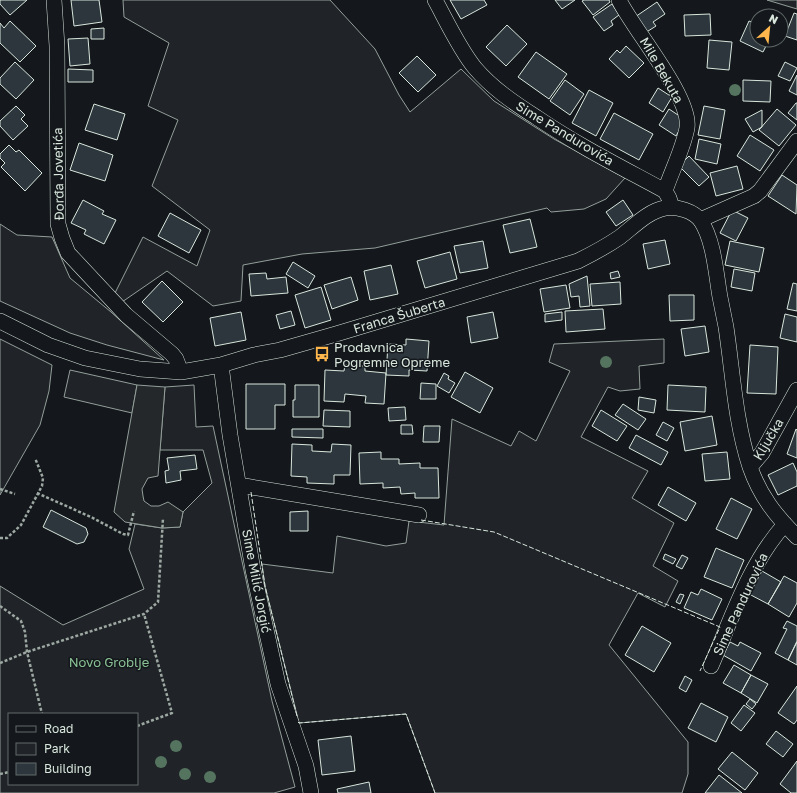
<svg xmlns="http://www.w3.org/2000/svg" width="797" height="793" font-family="'Golos Text',sans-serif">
<rect width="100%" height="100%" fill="#14181c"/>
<path fill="#202428" stroke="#939e99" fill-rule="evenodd" d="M123,0H330L375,49L399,95L410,112L461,69L494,101L554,139L625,178L606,199L584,209L551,212L547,208L375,248L302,254L243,265L241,301L213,306L167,271L122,302L115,293L143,237L197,266L210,230L152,186L178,120L148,106L169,43L124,17Z
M767,0H797V9Z
M0,224L17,235L52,237L70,278L111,312L164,360L107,345L70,333L0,301Z
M0,339L52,365L49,391L40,425L0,495Z
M664,339V363L639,366L640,389L620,391L608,387L581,437L648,471L632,498L674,523L653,566L678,581L665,607L638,593L609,645L688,742V774L682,793H435L406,714L299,723L265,586L262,564L333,573L337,536L386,546L406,543L409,521L444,525L452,419L511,446L519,431L536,441L570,371L549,362L554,344Z
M70,370L137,385L132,413L64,397Z
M194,385L196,427L213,426L272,701L295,787L274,793H0V586L63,625L144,589L129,549L135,524L162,528L180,527L183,512L212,483L203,450H160L165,387ZM9,714H137V784H9Z"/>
<path fill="#24282b" stroke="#939e99" d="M137,385L165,387L158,476L148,478L142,489L143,496L144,501L151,506H159L168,502L183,512L180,527L162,528L125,522L114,512Z"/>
<path fill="#2c363c" stroke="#d8e6dc" d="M0,0H27L10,15L0,4Z
M71,0H99L102,22L74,26Z
M450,0H484L487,5L461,19Z
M555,0H575L562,9Z
M584,0H609L610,2L593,15L582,1Z
M657,2L665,14L653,22L656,26L645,33L635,17Z
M612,4L619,15L611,21L613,25L604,31L593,17Z
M794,13L797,14V40L785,36Z
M710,14L711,35L685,36L684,15Z
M10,21L36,46L20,62L0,43V23L4,28Z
M749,21L757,24V40H769L763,52L740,41Z
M507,25L527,44L506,66L486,47Z
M104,28V39H91V29Z
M88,38L90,64L70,66L68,39Z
M709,40L732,42L729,70L707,68Z
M626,46L644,63L629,78L609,59L617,50L620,53Z
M536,52L567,74L549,99L518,77Z
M417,56L436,75L418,92L399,73Z
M15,62L34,80L16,99L0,84V78Z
M785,62L797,68L790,81L778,76Z
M68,69L93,70V82H68Z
M797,75V95L789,91Z
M565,80L584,94L570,115L550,101Z
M743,80L771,81L770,102L743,101Z
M658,88L672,97L663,112L649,103Z
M589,90L613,103L596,136L572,123Z
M796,103H797V120L788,113Z
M94,104L125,114L117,140L85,130Z
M16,106L25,115L21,119L28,126L13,140L0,126V121Z
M704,106L725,110L720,139L698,135Z
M669,109L681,117V127L676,136L659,125Z
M777,109L796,125L779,146L759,130Z
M762,110V127L753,132L745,119Z
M614,113L653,134L639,160L600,139Z
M750,135L774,150L760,171L737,156Z
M699,139L721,144L717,164L695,159Z
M79,143L113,155L105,181L70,170Z
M9,145L16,152L19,150L42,173L25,191L1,167L5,163L0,158V154Z
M689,156L709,177L699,186L679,166Z
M737,166L743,189L716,196L710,173Z
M782,175L797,185L796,214L768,196Z
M83,200L104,211L102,214L116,220L104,244L84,234L86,230L71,223Z
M623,200L633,215L616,226L606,212Z
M732,210L748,218L736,241L720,233Z
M170,213L201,230L189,253L158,236Z
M530,219L537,247L510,253L503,225Z
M665,240L670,264L648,269L643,244Z
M483,241L488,268L460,273L454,246Z
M730,241L764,248L759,272L725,265Z
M450,252L457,279L425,288L417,261Z
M293,262L315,276L308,288L286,274Z
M391,265L398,294L370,300L364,271Z
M734,269L755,273L752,291L731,287Z
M618,271L620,277L611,279L610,273Z
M266,273L267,279L286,277L288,293L251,296L249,274Z
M587,276L590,306L580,307L579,296L571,297L569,284Z
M351,277L358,300L332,309L324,285Z
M162,281L183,302L163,322L142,302Z
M620,282L621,304L592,306L590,284Z
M793,283L797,284V311L787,309Z
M566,285L570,308L544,312L540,289Z
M321,287L331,320L305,328L295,295Z
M669,295H694V320L670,321Z
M603,309L605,329L566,332L565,311Z
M291,311L295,325L280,329L276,315Z
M241,312L246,340L215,346L210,318Z
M493,312L498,338L471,343L467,317Z
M562,312V320L545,322V314Z
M785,314L797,317V342L780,338Z
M705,326L709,352L685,356L681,329Z
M406,339L429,341L427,371L409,370V376L386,375L388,344L406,345Z
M750,345L778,347L776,394L747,393Z
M345,365L365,366V371L386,373L384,404L365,403L366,396L345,394L344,402L324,401L325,370L344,371Z
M465,372L493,388L480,413L451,397Z
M444,373L449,376L448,379L455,383L449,393L437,386Z
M421,383L436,384V399H420Z
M246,384H285V405H275V429H246Z
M295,385H319V417H293V400H295Z
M668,385L706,387L705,412L667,410Z
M639,397L656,400L654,413L638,410Z
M623,404L646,419L638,430L615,415Z
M405,407L406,420L389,421L388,408Z
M324,410L350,411V427L323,426Z
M601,410L627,426L617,441L592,426Z
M712,416L717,445L685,451L680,422Z
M663,422L674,428L667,441L656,435Z
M401,425H412L413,434H401Z
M424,426H440L439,442H423Z
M292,429H323V438L292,437Z
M796,429L797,430V458L787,454Z
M636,435L668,452L661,465L629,448Z
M292,444L312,445V451L331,452L332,444L351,445L350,475H334V484L307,483V477L291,476Z
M381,452V459H399V464L420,463V468H438L439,498H415V493L401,494L400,487L383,488V483L360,484L359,453Z
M727,452L730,479L705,481L702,454Z
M195,455L197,469L180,471L181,480L166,483L165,471L169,470L167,458Z
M793,463L797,472V486L778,495L768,475Z
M668,487L696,503L686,521L658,505Z
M731,498L752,509L737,539L716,529Z
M51,510L86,528L88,534L84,542L77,544L43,527Z
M308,511V531H290V512Z
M716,548L744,560L732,588L704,577Z
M665,554L676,559L673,564L663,559Z
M682,555L688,558L682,569L676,566Z
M762,571L781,582L768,604L749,594Z
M784,576L797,583V603L789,617L768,604Z
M701,589L722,599L712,620L684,608L691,592L698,595Z
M680,594L684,595L680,604L676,602Z
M787,621L797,626V641L788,660L775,653L787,629L783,628Z
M642,626L671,643L654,672L625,655Z
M730,642L738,646L740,642L761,653L751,671L723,655Z
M797,642V665L788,660Z
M734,665L751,675L741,693L723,683Z
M751,675L768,684L757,703L741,693Z
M685,676L692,680L686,692L679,688Z
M797,686V720L794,724L778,713Z
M750,699L756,704L752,709L746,704Z
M701,703L728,717L716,742L688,728Z
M744,705L755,713L741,731L731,723Z
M776,731L793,744L783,757L766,744Z
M351,736L355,771L322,775L318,740Z
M732,752L758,773L745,790L718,769Z
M797,761V793H791L780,784Z
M719,775L742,793H705Z
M369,782L371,793H338L337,789Z"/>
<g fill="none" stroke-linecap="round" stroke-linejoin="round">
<defs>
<path id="minor" d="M54,0L57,46L58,224L62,238L68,253L126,315L172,354L176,359L181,372
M435,0C446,20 460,50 475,68C492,88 514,103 536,117C577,145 621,167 665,191L669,198L672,207
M619,0C633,29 692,98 687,128C683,149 672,170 665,191
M700,220L754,196L760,191L797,141
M0,321L48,345L85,358L140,369L181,372L221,365L254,355L280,350L336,334L578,261C592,254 607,246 620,237C633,227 648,211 665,208C677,206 694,211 701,221C714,241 716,274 720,297C722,307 724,317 726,327C733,374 735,421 750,467C760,496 776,516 797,537
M221,365L230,435L253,570L278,684L306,766L311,793
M750,467L762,453L797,390
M239,485L419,515
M711,666C732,618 749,564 785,524"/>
</defs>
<use href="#minor" stroke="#d8e6dc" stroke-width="16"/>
<path stroke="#9da8a2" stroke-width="2.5" stroke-dasharray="3 2" stroke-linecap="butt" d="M0,489L15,494
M37,493L91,517L123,534L128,535L134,511
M0,538H7L21,525L42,486L43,478L35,458
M0,606L21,621L25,632L27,652L42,714
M0,663L27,652L144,614L158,602L163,518
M137,726L172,713L144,614
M0,774L9,772"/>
<use href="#minor" stroke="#14181c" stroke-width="15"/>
<path stroke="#d8e6dc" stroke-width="1" stroke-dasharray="5 2" stroke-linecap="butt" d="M251,492L265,586L297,716
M421,520L494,532L720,627L700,671
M298,722L299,723L406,714L435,793"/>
</g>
<g fill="#55745f">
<circle cx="735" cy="90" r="6"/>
<circle cx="606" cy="362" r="6"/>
<circle cx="176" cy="746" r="6"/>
<circle cx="161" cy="762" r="6"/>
<circle cx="185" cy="774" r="6"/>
<circle cx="210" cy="777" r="6"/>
</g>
<defs>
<symbol id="bus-bare" viewBox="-9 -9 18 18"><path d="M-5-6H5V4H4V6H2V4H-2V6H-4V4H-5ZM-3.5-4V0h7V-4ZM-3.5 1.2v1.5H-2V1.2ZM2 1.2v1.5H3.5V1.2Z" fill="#ffb74d" stroke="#14181c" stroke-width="2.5" paint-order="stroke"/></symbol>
</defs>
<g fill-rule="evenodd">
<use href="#bus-bare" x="311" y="343" width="22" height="22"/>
</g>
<g text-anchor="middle" stroke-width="3" stroke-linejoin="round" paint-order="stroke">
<g font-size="13" fill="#d8e6dc" stroke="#14181c">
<text transform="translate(662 70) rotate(60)" y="5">Mile Bekuta</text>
<text transform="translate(565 133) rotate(31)" y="5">Sime Pandurovića</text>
<text transform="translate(58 174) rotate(-91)" y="5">Đorđa Jovetića</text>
<text transform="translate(399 315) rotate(-17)" y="5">Franca Šuberta</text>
<text transform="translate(768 439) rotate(-59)" y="5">Ključka</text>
<text transform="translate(257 581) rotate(79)" y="5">Sime Milić Jorgić</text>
<text transform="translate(740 604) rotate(-65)" y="5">Sime Pandurovića</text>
</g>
<g font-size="13" fill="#d8e6dc" stroke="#14181c" text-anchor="start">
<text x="334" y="352">Prodavnica<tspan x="334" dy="15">Pogremne Opreme</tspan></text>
</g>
<g font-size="13" fill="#8ac095" stroke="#14181c">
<text x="109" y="667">Novo Groblje</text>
</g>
</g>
<rect x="8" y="713" width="130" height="72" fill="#14181c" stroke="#626a69"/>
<rect x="16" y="726" width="20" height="6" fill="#14181c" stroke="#626a69"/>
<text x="44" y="733" font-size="12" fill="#d8e6dc">Road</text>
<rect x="16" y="743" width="20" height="12" fill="#202428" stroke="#626a69"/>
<text x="44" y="753" font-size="12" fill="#d8e6dc">Park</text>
<rect x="16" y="763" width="20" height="12" fill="#2c363c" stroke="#626a69"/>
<text x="44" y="773" font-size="12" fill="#d8e6dc">Building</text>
<g transform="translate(769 28) rotate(27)"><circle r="19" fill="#14181c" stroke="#626a69"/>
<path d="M0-3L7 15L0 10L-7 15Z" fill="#ffb74d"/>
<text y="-6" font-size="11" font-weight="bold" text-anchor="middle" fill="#d8e6dc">N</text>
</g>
</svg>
